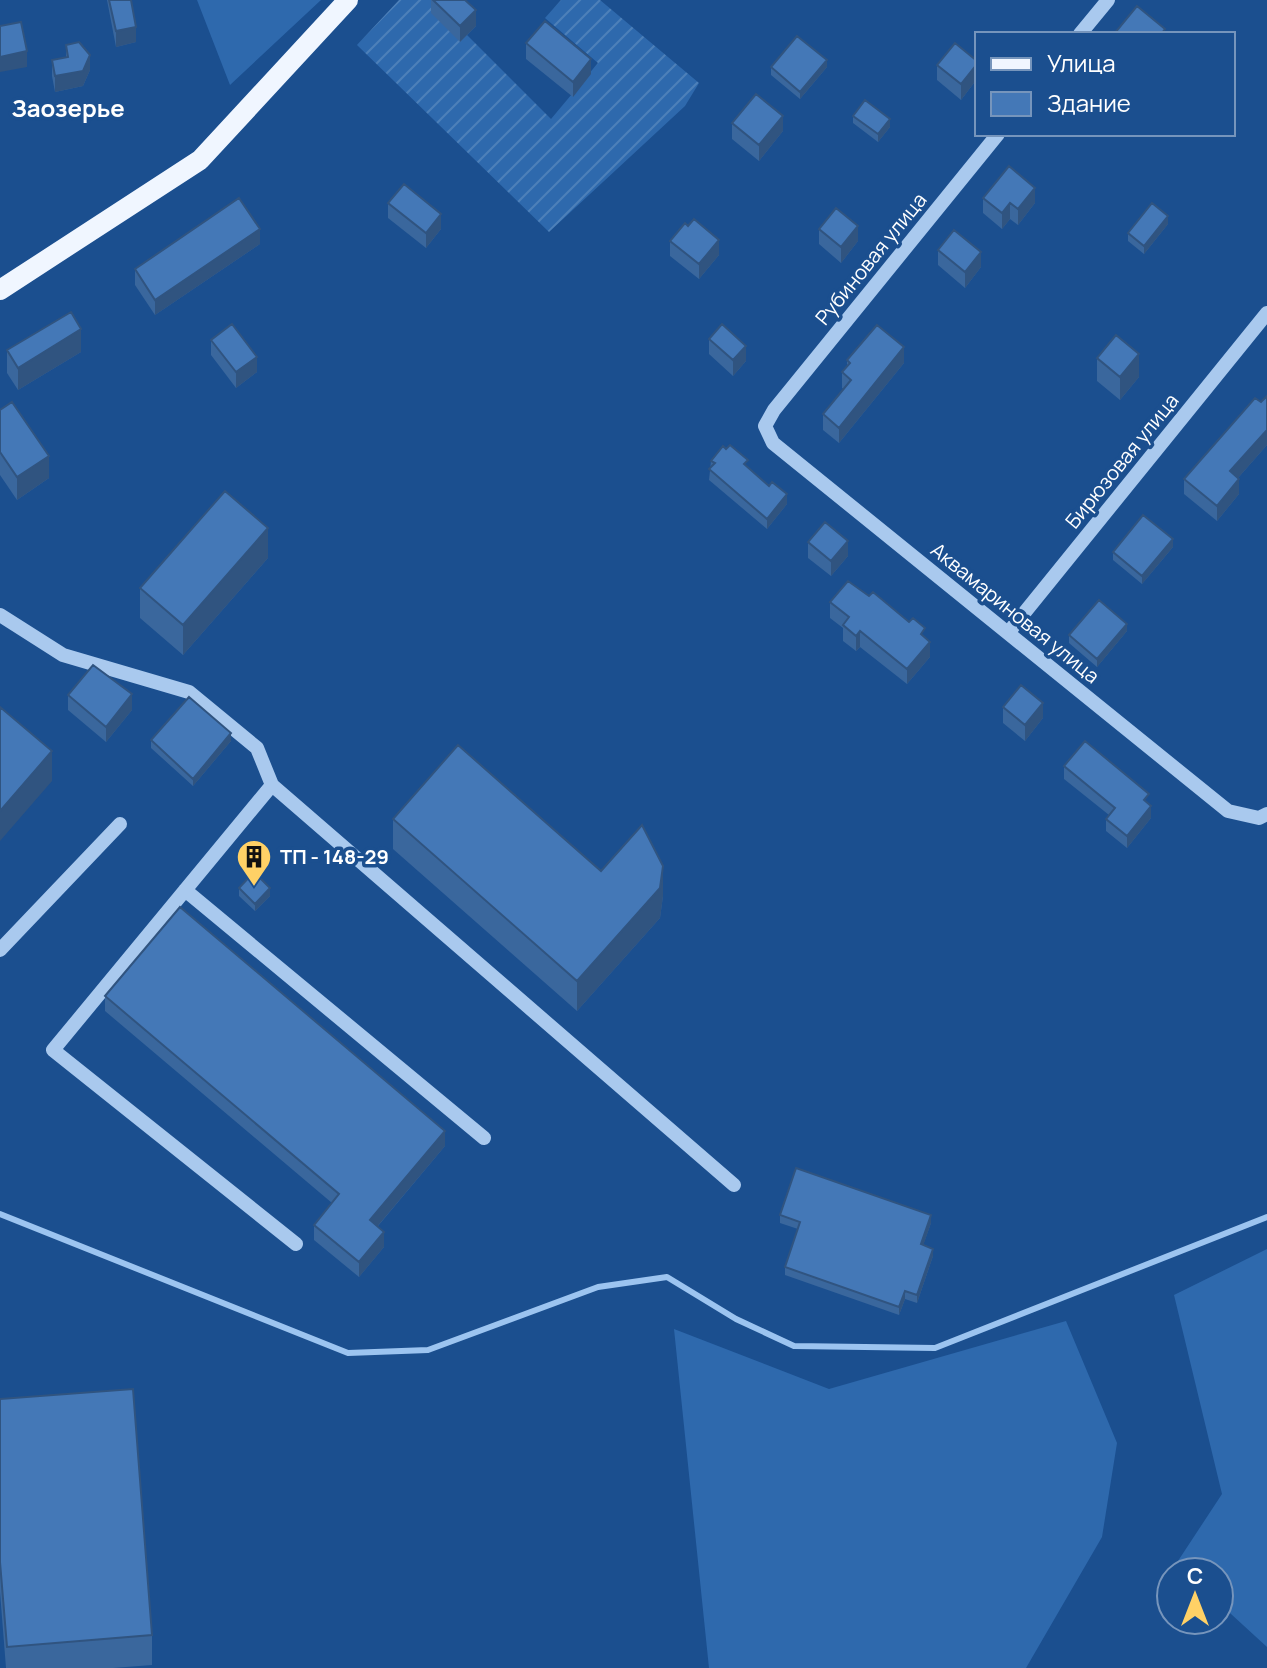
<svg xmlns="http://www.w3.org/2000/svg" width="1267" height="1668" font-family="Manrope,sans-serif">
<defs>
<pattern id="garden-furrows" width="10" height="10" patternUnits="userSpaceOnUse" patternTransform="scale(2)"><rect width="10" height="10" fill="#2e69ad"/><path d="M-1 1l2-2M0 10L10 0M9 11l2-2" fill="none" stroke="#4d80b9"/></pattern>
</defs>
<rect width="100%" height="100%" fill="#1b4f8f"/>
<path fill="#2e69ad" d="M197,0H321L230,85Z
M1267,1249V1647L1219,1603V1572H1185L1176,1564L1222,1494L1174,1295Z
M1066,1321L1117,1443L1102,1537L1026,1668H709L674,1329L829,1389Z"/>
<path fill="url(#garden-furrows)" d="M399,0H441L444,12L551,119L598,63L545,18L561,0H600L699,83L685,106L549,232L357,45Z"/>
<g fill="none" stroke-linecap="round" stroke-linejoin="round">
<path stroke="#9cc4f0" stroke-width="6" d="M0,1214L348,1353L428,1350L598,1287L667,1277L736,1319L794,1346L935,1348L1267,1217"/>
<path stroke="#a9c9ee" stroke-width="14" d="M1080,34L1108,0
M998,134L774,410L765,426L773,443L1228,811L1259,818L1267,814
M0,615L63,655L189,692L257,748L272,785L734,1185
M1008,633L1267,313
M272,785L53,1050L296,1244
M185,890L484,1138
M0,950L120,824"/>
<path stroke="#f0f6ff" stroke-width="20" d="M0,290L200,160L348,0"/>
</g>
<path fill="#3a679d" d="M107,0H131L136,42L116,47Z
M431,0H465L476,26L460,42L431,13Z
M526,43L591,74L573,97L526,59Z
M66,45L90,70L83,86L55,92L52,76V60L66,57Z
M977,61V79L961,100L937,80V65Z
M771,67H827L800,99L771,75Z
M853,116L890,127L878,142L853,123Z
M732,123L783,131L759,161L732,139Z
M983,198L1035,203L1018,225L1010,219L1002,229L983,213Z
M388,203L441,229L426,248L388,218Z
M1168,224L1144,254L1128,241V233Z
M819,229L858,241L841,263L819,244Z
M670,241L719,255L699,279L670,256Z
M260,244L155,315L135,285V269Z
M938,250L981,267L965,288L938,265Z
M709,339L746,361L733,376L709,354Z
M211,340L257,372L236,388L211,355Z
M7,350L81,352L18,390L7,373Z
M1097,358L1139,377L1120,400L1097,381Z
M847,360L904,363L839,443L823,430V414L844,389L842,388V372L847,367Z
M1267,396V445L1238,478L1239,494L1217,521L1184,494V479Z
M0,410L49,478L17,500L0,475Z
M726,449L748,468L787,504L767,529L709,480L711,461Z
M808,542L848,556L831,576L808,558Z
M1173,547L1142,584L1113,560V552Z
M268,558L183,655L140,618V588Z
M830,602L925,638L930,657L907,684L860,647L856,651L843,641V628L830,618Z
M1127,631L1097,667L1069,643V635Z
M68,695L132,710L106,742L68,710Z
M1003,707L1043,718L1025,741L1003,723Z
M151,740L231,741L193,786L151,748Z
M1064,766L1149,804L1151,818L1127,848L1106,831V819L1109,815L1064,779Z
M393,819L601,871L663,896L660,918L577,1011L393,849Z
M239,888L270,896L255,911L239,896Z
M105,996L445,1146L378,1226L384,1247L359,1277L314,1240V1225L332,1203L105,1011Z
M780,1215L931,1223L923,1245L933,1256L917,1303L905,1299L899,1315L785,1275V1267L798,1229L780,1223Z
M0,1399L152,1635V1665L113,1668H6L0,1592Z"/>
<path fill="#305480" d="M476,10V26L460,42V26Z
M136,27V42L116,47V31Z
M27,51V67L0,72V57Z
M90,55V70L83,86L55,92V76Z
M591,59V74L573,97V82Z
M827,60V67L800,99V92Z
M977,64V79L961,100V84Z
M783,116V131L759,161V145Z
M890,119V127L878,142V134Z
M1035,188V203L1018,225V209Z
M1010,203V219L1002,229V213Z
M441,214V229L426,248V233Z
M1168,216V224L1144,254V246Z
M858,226V241L841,263V247Z
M260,229V244L155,315V300Z
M719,240V255L699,279V264Z
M981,252V267L965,288V272Z
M81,329V352L18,390V368Z
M746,346V361L733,376V360Z
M904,347V363L839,443V428Z
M1139,354V377L1120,400V377Z
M257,357V372L236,388V372Z
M1267,430V445L1230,487V471Z
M49,456V478L17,500V477Z
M1239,479V494L1217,521V506Z
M787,494V504L767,529V519Z
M268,528V558L183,655V625Z
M1173,539V547L1142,584V576Z
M848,541V556L831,576V561Z
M1127,624V631L1097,667V659Z
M860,631V647L856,651V636Z
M930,642V657L907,684V669Z
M132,694V710L106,742V727Z
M1043,703V718L1025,741V725Z
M231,733V741L193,786V779Z
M52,751V781L0,841V811Z
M1151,806V818L1127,848V836Z
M663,866V896L660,918L577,1011V981Z
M270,888V896L255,911V904Z
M445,1131V1146L370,1235V1220Z
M931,1215V1223L921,1252V1244Z
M384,1232V1247L359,1277V1262Z
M933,1249V1256L917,1303V1295Z
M905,1291V1299L899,1315V1307Z"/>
<path fill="#4478b7" stroke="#305480" stroke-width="2" d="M109,0H131L136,27L116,31Z
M433,0H465L476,10L460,26Z
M1137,6L1165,29L1161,34H1114Z
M545,21L591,59L573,82L526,43Z
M21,22L27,51L0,57V26Z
M797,36L827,60L800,92L771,67Z
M79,42L90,55L83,71L55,76L52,60L68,57L66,45Z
M955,43L977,61V64L961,84L937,65Z
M756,94L783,116L759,145L732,123Z
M865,100L890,119L878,134L853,116Z
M1009,166L1035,188L1018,209L1010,203L1002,213L983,198Z
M404,184L441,214L426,233L388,203Z
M239,198L260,229L155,300L135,269Z
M1152,203L1168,216L1144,246L1128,233Z
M836,208L858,226L841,247L819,229Z
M694,219L719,240L699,264L670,241L685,223L688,226Z
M954,230L981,252L965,272L938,250Z
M71,312L81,329L18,368L7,350Z
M232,324L257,357L236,372L211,340Z
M722,324L746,346L733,360L709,339Z
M877,325L904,347L839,428L823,414L851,380L842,372L850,363L847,360Z
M1116,335L1139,354L1120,377L1097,358Z
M1267,396V430L1230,471L1239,479L1217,506L1184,479L1255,398L1261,402Z
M12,402L49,456L17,477L0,452V410Z
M730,445L748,460L744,464L769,486L772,482L787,494L767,519L709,469L715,463L711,461L723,446L726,449Z
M225,491L268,528L183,625L140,588Z
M1143,515L1173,539L1142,576L1113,552Z
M825,522L848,541L831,561L808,542Z
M848,581L869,596L873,592L909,622L913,618L925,628L921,634L930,642L907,669L860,631L856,636L843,625L849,617L830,602Z
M1099,600L1127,624L1097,659L1069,635Z
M93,665L132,694L106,727L68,695Z
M1021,685L1043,703L1025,725L1003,707Z
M189,697L231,733L193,779L151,740Z
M0,707L52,751L0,811Z
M1085,741L1149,794L1144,800L1151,806L1127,836L1106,819L1115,808L1064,766Z
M458,745L601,871L642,825L663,866L660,888L577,981L393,819Z
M254,872L270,888L255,904L239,888Z
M180,907L445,1131L370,1220L384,1232L359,1262L314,1225L339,1194L105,996Z
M796,1168L931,1215L921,1244L933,1249L917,1295L905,1291L899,1307L785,1267L800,1222L780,1215Z
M133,1389L152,1635L7,1647L0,1562V1399Z"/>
<defs>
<symbol id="building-pin" viewBox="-11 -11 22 30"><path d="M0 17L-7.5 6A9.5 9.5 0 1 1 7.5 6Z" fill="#ffd166" stroke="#1b4f8f"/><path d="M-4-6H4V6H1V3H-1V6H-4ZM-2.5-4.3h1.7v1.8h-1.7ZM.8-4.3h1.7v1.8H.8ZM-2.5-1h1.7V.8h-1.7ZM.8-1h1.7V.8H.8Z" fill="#111"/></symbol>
</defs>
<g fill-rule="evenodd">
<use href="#building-pin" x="234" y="837" width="40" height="54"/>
</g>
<g text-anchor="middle" stroke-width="7" stroke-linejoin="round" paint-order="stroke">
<g font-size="20" fill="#fff" stroke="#1b4f8f">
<text transform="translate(871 259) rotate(-51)" y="7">Рубиновая улица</text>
<text transform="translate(1122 461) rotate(-51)" y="7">Бирюзовая улица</text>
<text transform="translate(1015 613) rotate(39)" y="7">Аквамариновая улица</text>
</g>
<g font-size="20" font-weight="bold" fill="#fff" stroke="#1b4f8f" text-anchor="start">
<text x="280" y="864">ТП - 148-29</text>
</g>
<g font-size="24" font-weight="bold" fill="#fff" stroke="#1b4f8f">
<text x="68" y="117">Заозерье</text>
</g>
</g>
<rect x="975" y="32" width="260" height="104" fill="#1b4f8f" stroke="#7695bc" stroke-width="2"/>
<rect x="991" y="58" width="40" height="12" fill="#f0f6ff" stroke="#7695bc" stroke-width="2"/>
<text x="1047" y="72" font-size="24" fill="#ffffff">Улица</text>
<rect x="991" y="92" width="40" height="24" fill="#4478b7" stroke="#7695bc" stroke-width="2"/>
<text x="1047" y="112" font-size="24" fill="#ffffff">Здание</text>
<g transform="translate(1195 1596)"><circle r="38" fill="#1b4f8f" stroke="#7695bc" stroke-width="2"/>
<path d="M0-6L14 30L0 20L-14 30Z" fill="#ffd166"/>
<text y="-12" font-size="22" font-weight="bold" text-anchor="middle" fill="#ffffff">С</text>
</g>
</svg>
